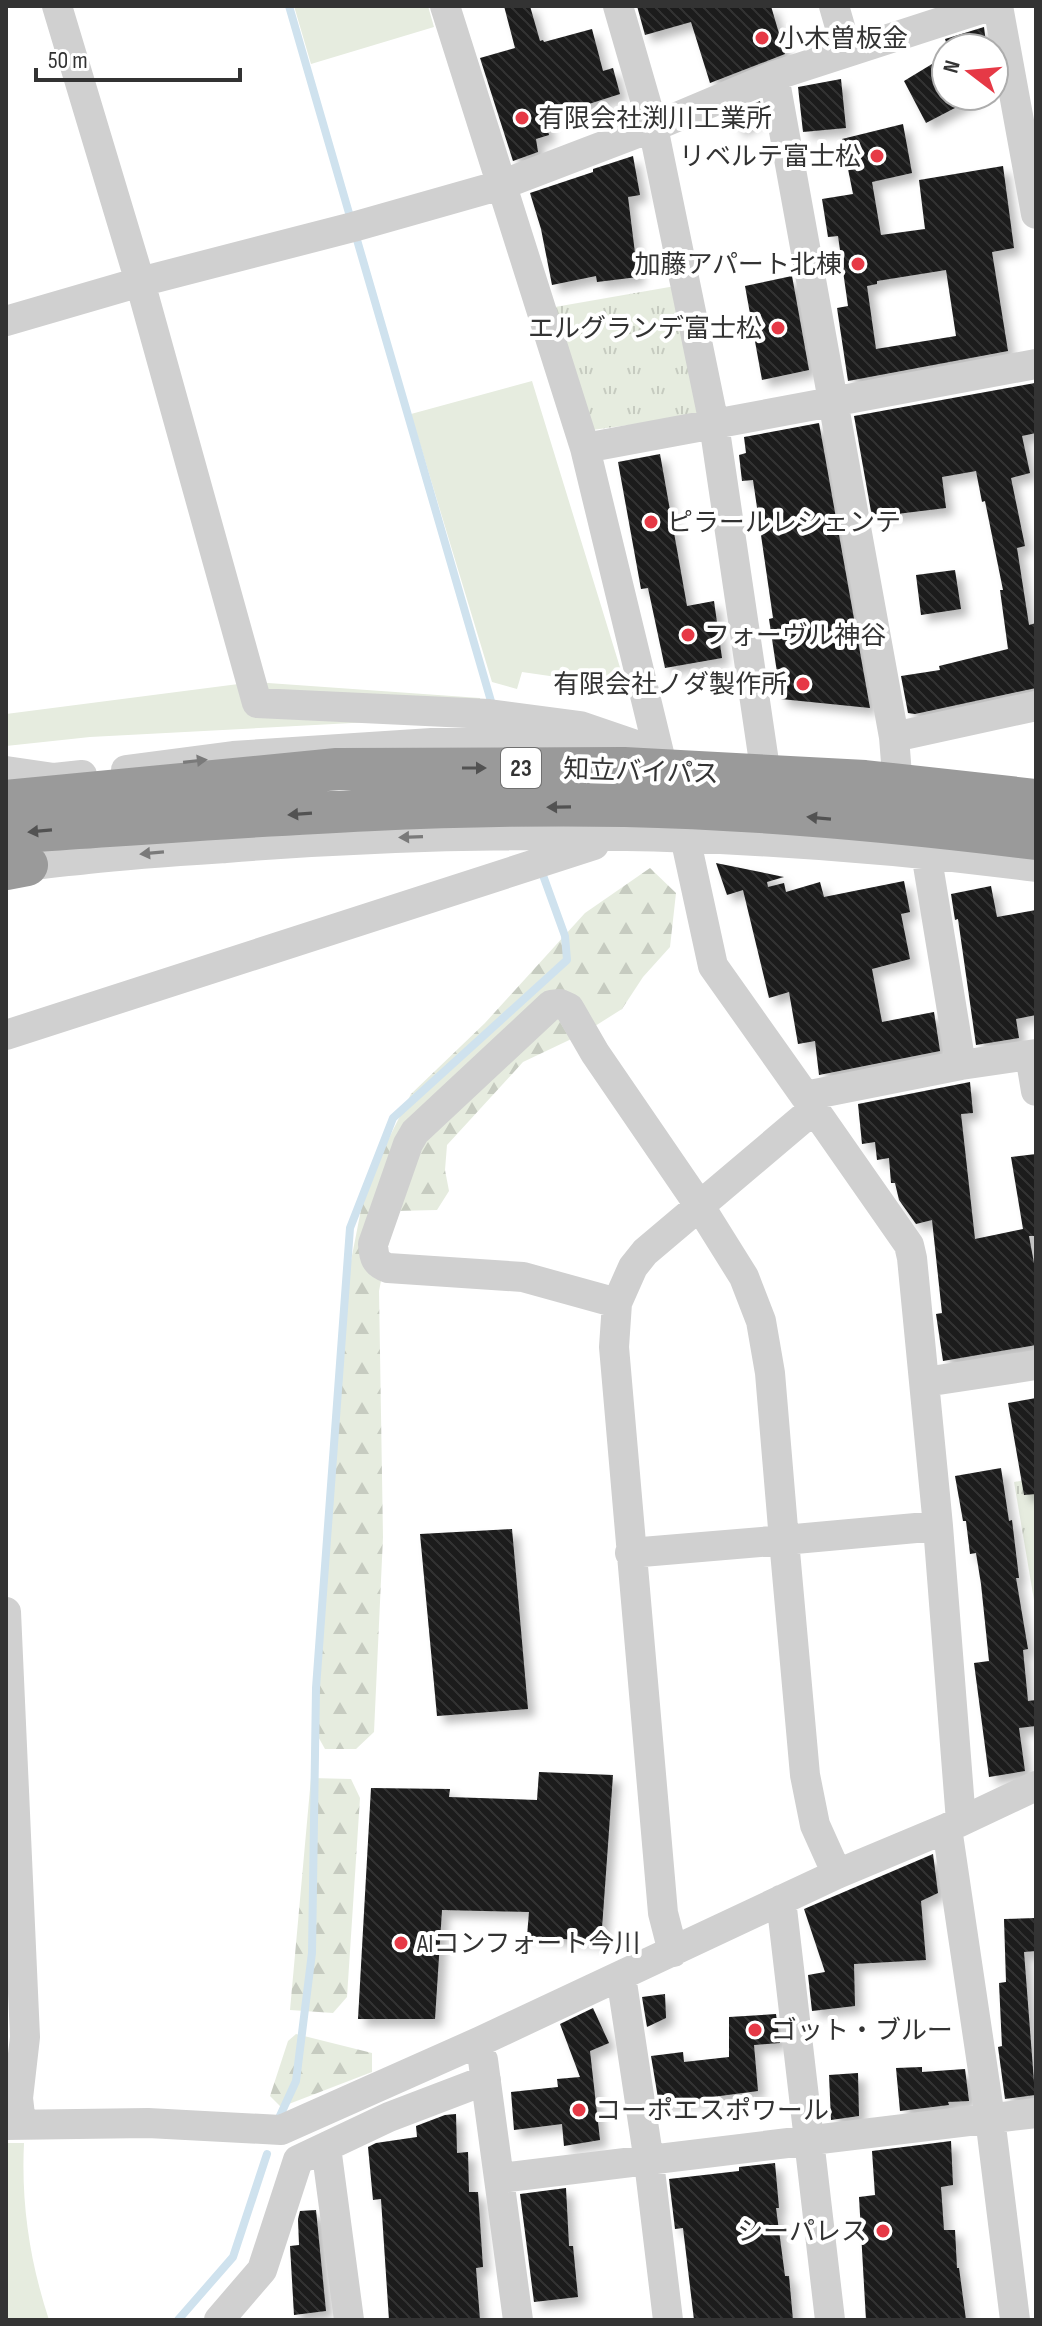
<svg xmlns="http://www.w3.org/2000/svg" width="1042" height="2326" font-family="'Sofia Sans Condensed','Noto Sans JP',sans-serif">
<defs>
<pattern id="forest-firs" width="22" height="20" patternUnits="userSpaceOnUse" patternTransform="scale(2)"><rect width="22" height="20" fill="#e6ecdf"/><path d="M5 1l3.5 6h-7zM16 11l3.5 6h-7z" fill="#c6cbc0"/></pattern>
<pattern id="park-tufts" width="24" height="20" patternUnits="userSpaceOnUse" patternTransform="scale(2)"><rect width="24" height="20" fill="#e6ecdf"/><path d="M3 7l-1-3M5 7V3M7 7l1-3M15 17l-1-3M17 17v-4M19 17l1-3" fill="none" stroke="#c6cbc0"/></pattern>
<pattern id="building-back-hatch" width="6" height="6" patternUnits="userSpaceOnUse" patternTransform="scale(2)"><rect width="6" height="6" fill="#1a1a1a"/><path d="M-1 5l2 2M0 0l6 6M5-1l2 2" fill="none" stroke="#333"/></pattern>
<filter id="shadow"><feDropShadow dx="7" dy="7" stdDeviation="4" flood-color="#0004"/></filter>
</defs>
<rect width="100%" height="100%" fill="#fff"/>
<path fill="#e6ecdf" d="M294,6H428L434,27L311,64Z
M532,381L626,687L522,672L517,689L492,682L411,414Z
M254,682L480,698L483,716L90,737L6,746V714Z
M6,2143H24C21,2204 30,2262 49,2320H6Z"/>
<path fill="url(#forest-firs)" d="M650,868L676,893L670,947L643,977L622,1009L584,1033L523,1062L447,1145L445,1170L449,1191L437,1210L395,1211L379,1291L383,1537L374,1732L356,1749H325L316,1733L349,1271L366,1184L411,1094L485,1023L585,913Z
M311,1778L351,1779L360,1798L347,1997L333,2013L290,2010Z
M296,2034L372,2053V2072L281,2107L270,2096L288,2041Z"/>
<path fill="url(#park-tufts)" d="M681,285L710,414L592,430L555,307Z
M1036,1478V1612L1014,1482Z"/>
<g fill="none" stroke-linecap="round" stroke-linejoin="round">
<path stroke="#cfe2ee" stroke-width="8" d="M289,6L351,220
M355,233L493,708
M279,2118L296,2081L312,1953L316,1688L350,1228L393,1118L567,960L565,936L540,867
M178,2320L233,2257L267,2154"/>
</g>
<path fill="url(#building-back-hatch)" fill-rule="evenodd" filter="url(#shadow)" d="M504,6H530L540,41L543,40L544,42L592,29L603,71L613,68L620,94L545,118L549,135L536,139L538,152L513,161L480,58L515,48Z
M637,6H771L785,54L710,83L691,22L645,35Z
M984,27L986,43L971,48H948L945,39Z
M937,61L946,77V96H978L926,123L904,81Z
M841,79L846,128L803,132L798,87Z
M760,101L763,116L738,130L730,114Z
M903,124L912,173L872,182L881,235L925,229L919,180L1003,166L1014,248L992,252L1008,351L848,381L837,308L848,306L838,236L828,237L822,199L853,194L842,139ZM946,270L956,336L876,349L867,286L877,284V281Z
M633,156L640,195L628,197L638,277L597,282L596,276L552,285L541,229L530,193L593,172V169Z
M792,276L809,370L762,380L745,286Z
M1035,383L1036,433L1022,436L1030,473L1011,478L1025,546L1017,548L1029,625L1036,623V688L915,714L908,713L901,676L940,670L939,666L1008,649L1000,590H1003L985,501L982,502L976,471L942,477L946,508L872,517L854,416Z
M819,423L870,708L781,699L769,619L773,618L753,480L742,481L739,455L746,453L744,437Z
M660,454L687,606L714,601L722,658L665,668L648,588L641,589L618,462Z
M955,570L961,609L921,615L916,575Z
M716,863L784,877L767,882L768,887L784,883L786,892L820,882L824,897L904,881L910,912L901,914L910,959L872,969L882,1022L934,1012L940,1051L819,1075L815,1041L798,1044L789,992L769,998L743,890L727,895Z
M991,886L997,917L1036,910V1015L1016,1019L1019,1038L976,1045L958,919L955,920L951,894Z
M970,1082L973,1113L961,1114L975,1239L1023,1229L1011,1157L1036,1154V1236H1029L1036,1274V1345L943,1361L936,1314L942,1313L932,1220L916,1224L899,1200L895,1183H891L889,1158L877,1160L875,1142L862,1144L858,1104Z
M1036,1398V1494L1024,1495L1008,1403Z
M1001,1468L1009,1521L1012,1520L1019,1578H1016L1028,1649L1023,1650L1028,1701L1036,1700V1726L1019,1728L1025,1771L989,1777L974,1663L989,1661L981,1584L976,1553L970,1554L966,1521H963L955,1476Z
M512,1529L528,1709L437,1716L420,1534Z
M539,1772L613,1775L601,1942L527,1936L529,1912L442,1910L435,2019H358L371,1788L450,1789L449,1797L537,1800Z
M933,1854L938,1893L921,1901L926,1960L854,1964L855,2006L812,2011L808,1975L825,1972L804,1909Z
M1036,1918V1951L1024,1952L1035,2095L1005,2099L998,2047L1002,2046L999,1983L1006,1982L1004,1919Z
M665,1994L666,2018L647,2027L642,1997Z
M593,2008L609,2043L590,2051L600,2140L564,2146L562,2124L514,2130L511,2092L558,2087L557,2079L580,2077L560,2024Z
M776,2014L780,2043L754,2045L758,2091L659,2104L651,2056L683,2052L684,2062L729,2057V2017Z
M922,2067V2072L965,2069L969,2101L948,2102L949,2105L900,2111L896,2068Z
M858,2073L859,2116L831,2120L829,2075Z
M456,2114L457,2153L468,2152L469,2192H478L483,2267L476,2268L480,2320H389L381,2199L373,2200L368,2147L376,2143L417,2137L416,2126L445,2115Z
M951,2141L953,2185L941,2187L944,2230H955L957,2268H959L966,2320H866L859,2197L875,2195L872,2151Z
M775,2163L779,2208H776L785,2276H789L793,2320H694L683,2228L675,2229L669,2179L739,2171V2167Z
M566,2188L569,2246H573L578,2297L534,2302L520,2194Z
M316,2210L326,2311L294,2315L290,2246L299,2245L298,2219L300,2211Z"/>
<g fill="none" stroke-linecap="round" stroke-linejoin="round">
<path stroke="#d0d0d0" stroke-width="30" d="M57,6L140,282L257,703L489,714L580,726L659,753
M445,6L585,448L659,753
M618,6L653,127L714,424L764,762
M834,6L847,51
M998,6L1036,214
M774,76L894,737L897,775
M6,321L140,282L353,227L501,185L653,127L774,76L990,6
M585,448L1036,364
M894,737L1036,706
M126,770L233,756L478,740L604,748
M6,771L54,778L82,775
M685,837L713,966L805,1096L961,1065L1036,1054
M926,853L961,1065
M9,870C35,863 61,862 87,859C133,854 180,851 226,848C495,826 768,832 1036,867
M6,1035L594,845
M1030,1055L1036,1091
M805,1096L909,1245L912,1258L938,1526L961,1821
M617,1303L523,1277L388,1268C375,1263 374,1258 373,1244L408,1144L415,1132L551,1005L560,1004L569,1008L595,1053L699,1205L744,1277L761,1321L770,1373L784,1540L630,1553
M925,1382L1036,1365
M6,1612L25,2037L18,2098L21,2124
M837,1874L815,1825L805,1775L784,1540L938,1526
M781,1900L830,2320
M673,1952L663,1913L614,1347L617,1303L633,1267L645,1252L814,1109
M621,1976L649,2162L668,2320
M483,2060L518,2320
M6,2125L148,2123L281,2130L481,2041L837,1874L947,1828
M326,2147L349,2320
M500,2178L1036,2113
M219,2320L262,2270L298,2160L389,2117L486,2080
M1015,2320L990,2118L947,1828L1036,1786"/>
<path stroke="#9a9a9a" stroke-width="42" d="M6,801L337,769L624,768L865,781L1036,800
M6,835L36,831C232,818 428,802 625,806C761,809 900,822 1036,839
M6,869L27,865"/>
</g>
<defs><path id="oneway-solid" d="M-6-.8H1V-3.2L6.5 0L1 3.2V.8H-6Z" transform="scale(2)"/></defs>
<g fill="#7a7a7a">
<use href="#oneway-solid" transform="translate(195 761) rotate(-7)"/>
<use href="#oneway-solid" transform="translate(411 837) rotate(178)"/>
<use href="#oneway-solid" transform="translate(152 853) rotate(175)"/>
</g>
<g fill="#525252">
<use href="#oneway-solid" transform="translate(474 768)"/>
<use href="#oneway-solid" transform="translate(559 807) rotate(179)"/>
<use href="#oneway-solid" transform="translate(300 814) rotate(176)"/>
<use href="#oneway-solid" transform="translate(819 818) rotate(-175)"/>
<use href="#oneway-solid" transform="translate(40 831) rotate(175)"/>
</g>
<g fill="#e63946" stroke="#fff" stroke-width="3">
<circle cx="762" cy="38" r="8"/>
<circle cx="522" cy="118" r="8"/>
<circle cx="877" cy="156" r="8"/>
<circle cx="858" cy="264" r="8"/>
<circle cx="778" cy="328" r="8"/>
<circle cx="651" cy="522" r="8"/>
<circle cx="688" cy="635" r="8"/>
<circle cx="803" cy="684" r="8"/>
<circle cx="401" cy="1943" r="8"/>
<circle cx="755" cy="2030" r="8"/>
<circle cx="579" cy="2110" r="8"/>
<circle cx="883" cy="2231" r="8"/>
</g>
<g text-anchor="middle" stroke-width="8" stroke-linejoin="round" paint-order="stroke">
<rect fill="#fff" stroke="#707070" stroke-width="2" x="501" y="748" width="40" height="40" rx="6"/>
<g font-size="24" font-weight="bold" fill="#333">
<text x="521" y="776">23</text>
</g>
<g font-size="26" fill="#333" stroke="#fff" text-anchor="start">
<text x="778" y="47">小木曽板金</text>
<text x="538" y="127">有限会社渕川工業所</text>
<text x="861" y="165" text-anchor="end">リベルテ富士松</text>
<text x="842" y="273" text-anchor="end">加藤アパート北棟</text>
<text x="762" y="337" text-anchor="end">エルグランデ富士松</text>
<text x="667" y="531">ピラールレシェンテ</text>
<text x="704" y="644">フォーヴル神谷</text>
<text x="787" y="693" text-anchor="end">有限会社ノダ製作所</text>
<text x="417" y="1952">AIコンフォート今川</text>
<text x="771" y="2039">ゴット・ブルー</text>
<text x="595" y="2119">コーポエスポワール</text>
<text x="867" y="2240" text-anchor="end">シーパレス</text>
</g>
<g font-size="26" fill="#333" stroke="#fff">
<text transform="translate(641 771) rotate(2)" y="9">知立バイパス</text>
</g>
</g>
<rect width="1042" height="2326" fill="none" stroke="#333333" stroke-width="16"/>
<g transform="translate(970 72) rotate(286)"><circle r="38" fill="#ffffff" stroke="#adadad" stroke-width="2"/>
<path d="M0-6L14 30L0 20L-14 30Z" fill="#e63946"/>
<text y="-12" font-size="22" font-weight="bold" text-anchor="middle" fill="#333333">N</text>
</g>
<path d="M36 68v12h204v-12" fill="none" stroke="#333333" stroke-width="4"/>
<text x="48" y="68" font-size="24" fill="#333333" stroke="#ffffff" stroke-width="6" paint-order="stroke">50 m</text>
</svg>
